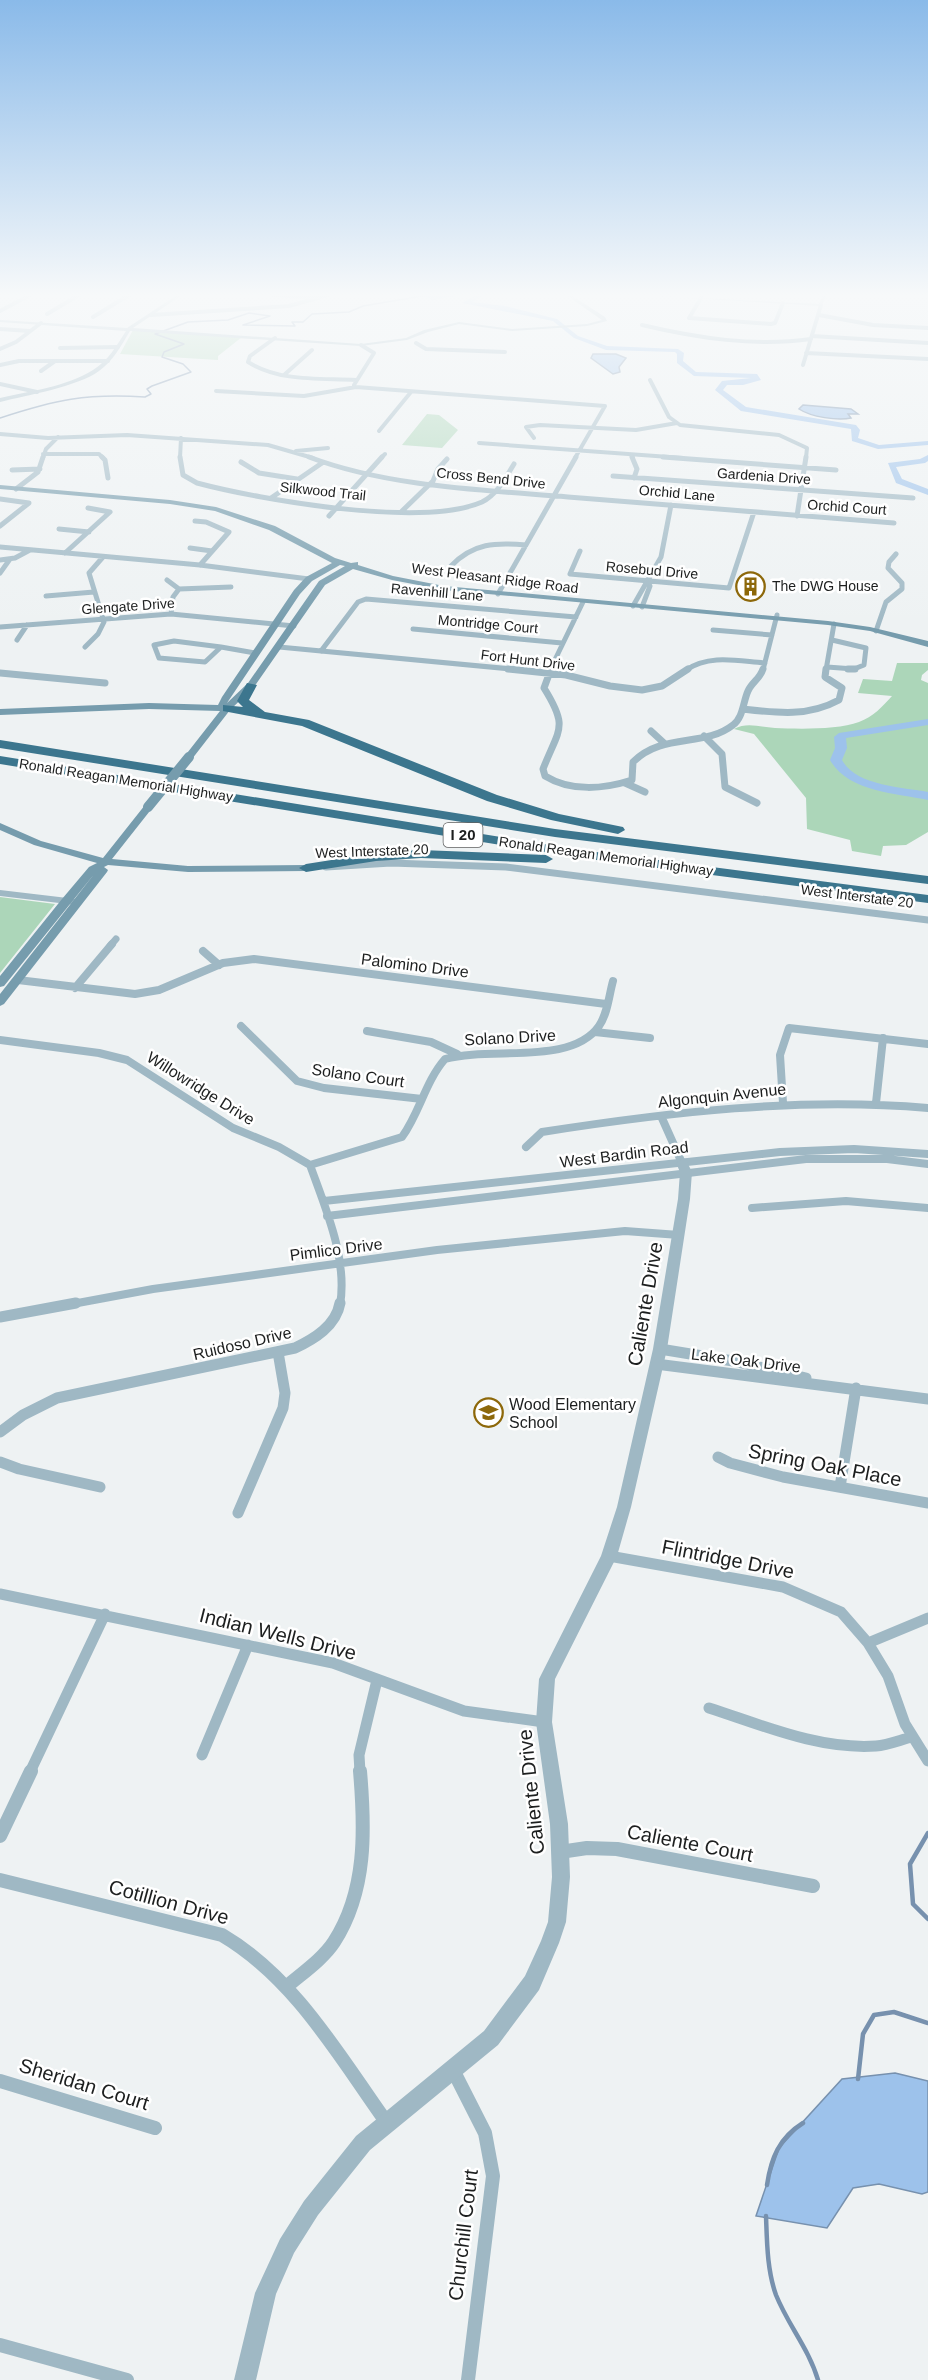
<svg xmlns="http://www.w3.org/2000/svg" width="928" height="2380" font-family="Helvetica,sans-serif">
<rect width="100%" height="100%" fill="#eef2f3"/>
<path fill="#acd6b9" d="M133,330L242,337L218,356V360L120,354Z
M427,414L439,415L458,430L442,448L402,445Z
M897,663H928V670L922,675L921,680L928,683V832L906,845L883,846L881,856L852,851L850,840L807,829L806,798L754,734L734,729C747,722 759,727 775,728C797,729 838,730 859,722C873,717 883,706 892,696L858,693L863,679L892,681Z
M0,897L55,904L0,973Z"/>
<path fill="#9dc2eb" stroke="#7791ae" stroke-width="1.5" d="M593,354H616L626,358L619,367L620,372L613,374L591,358Z
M803,405L851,409L858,414H848L851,418C838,421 811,417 799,409Z
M895,2073L928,2081V2192L922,2194L879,2184L853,2188L827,2228L756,2216L779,2148L842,2079Z"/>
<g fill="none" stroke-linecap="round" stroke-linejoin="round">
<path stroke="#7791ae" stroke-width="1.5" d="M0,418C55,400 86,393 145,397L151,394L147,389L152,386L191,372L183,364L162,357L164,352L184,344L155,334L188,322L228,320L249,313L270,316L243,325L295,326L292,322H303L312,314L349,312L363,306L422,296"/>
<path stroke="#7791ae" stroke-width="4.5" d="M928,1833L910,1864L913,1904L928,1919
M858,2079L863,2034L874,2015L894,2012L928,2023
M767,2185C771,2158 779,2138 803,2123
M766,2216C767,2242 767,2270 776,2295C788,2325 809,2349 818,2380"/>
<path fill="#9dc2eb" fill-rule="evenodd" d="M420,295H462L433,300Z
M476,295H484L472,302L505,306L557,319L578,336L607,346L678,349L684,353L683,361L696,372L757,374L761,380L743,385H727L723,390L746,407L856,425L860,430L858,438L879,445L928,441V445L878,449L852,441L851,429L741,411L715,390L722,381L751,378L694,376L677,363V354L675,352L606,350L574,338L553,321L462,303Z
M928,455V461L925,463L896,467L902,479L928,489V495L896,483L888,463L920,459Z
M928,719V725L846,738L847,748L842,760C856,786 902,787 928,792V800C896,793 848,792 830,760L835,748L834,737L839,733Z"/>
<path stroke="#9fb8c4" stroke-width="4" d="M274,295L318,298
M701,298L689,318L771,324L775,323L783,303
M0,311L30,295
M47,314L79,295
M151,315L289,306L328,295
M819,315L873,325L928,328
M93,317L129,295
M642,325C697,338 755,347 811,339
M0,329L30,331
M812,336L928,343
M275,338L250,356L248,362C280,382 320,378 356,380
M416,343L426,349L505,352
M60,348L118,347
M0,349L16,342L41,323
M806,353L928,359
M0,365L19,361H108
M803,365L821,305
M41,371L55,361
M284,375L312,350
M650,380L669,417L680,425L779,435L807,448L806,458
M0,384L37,392
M354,385L374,353L361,345
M216,391L304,396L356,387L605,406L575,458
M379,431L411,392
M0,434L48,438L127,435L268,445L313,458
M534,438L526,427L540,425L636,430L677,423
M479,443L683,458
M296,451L328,448
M43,454H99L103,458
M632,456L633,458
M43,458L46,449L58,437
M180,458L181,438
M381,458L385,454"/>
<path stroke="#9fb8c4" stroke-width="5" d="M102,457L105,460L108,478
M180,457L183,475L197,483C261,500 422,528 482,502C497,495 506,477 514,464
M309,457C388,487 484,490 568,497C677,506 785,514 894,523
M632,457L637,469L634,478
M663,457L836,470
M241,462L259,473L297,479
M12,470L40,469
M613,476L913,498
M16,489L38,472L43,457
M271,498L322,463
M0,499L29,503L0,526
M402,511L433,481L438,469L447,459
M329,516L382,457
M797,516L806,457
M195,521L206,522L229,532L200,565
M59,529L89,532
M0,547L200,565L309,579
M190,548L212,551
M580,551L570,574L729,588L754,512
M65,553L110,512L88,508
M0,560L15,558L30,550
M451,566C473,543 496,542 526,545
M0,573L10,559
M167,580L179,589
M498,594L576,457
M46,596L94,592
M633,606L661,557L671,505
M642,607L650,586L648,582
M171,614L173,597L179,589L231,587
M0,627L171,614L294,626
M413,629L562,643
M713,630L772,635
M876,631L886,602L902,589V583L888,568L889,562L896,554
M17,640L27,625
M174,641L221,647L205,662L159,658L154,645Z
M85,647L98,634L104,622L89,573L103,557
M221,647L255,653
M279,647L522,670
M321,651L358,602L366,599L576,617
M827,667L854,669L864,665L866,648L832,640
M550,670L583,602
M686,670C710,654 737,661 765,663
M763,670L777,615
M826,670L834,624"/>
<path stroke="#9fb8c4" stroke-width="7" d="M508,669L566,675L610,686L642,690L662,686L688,669
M551,669L544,688C569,728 559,728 543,769L545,776C571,792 604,789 632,780L633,762C663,732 704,748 733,725C743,718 743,702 748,691C752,682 760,679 763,669
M848,669H855
M0,673L105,683
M743,709C777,713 808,717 839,700L842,688L825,677L826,669
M651,731L664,743
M704,736L722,754L725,787L757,803
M625,783L645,792
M326,867L391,863L506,867L928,920
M110,946L116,939"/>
<path stroke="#9fb8c4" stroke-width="8" d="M203,951L219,965
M18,980L135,994L159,990L223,963L254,959L606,1004
M75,988L112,944
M241,1026L297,1081L324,1088L422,1099
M367,1031L431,1042L457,1054
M595,1032L650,1038
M0,1040L99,1053L127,1060L233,1128L279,1147L310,1165
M783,1103L780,1055L789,1028L928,1044
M876,1103L883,1038
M661,1116L682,1163
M526,1147L542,1132C670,1112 799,1097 928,1108
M310,1165L402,1137C420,1112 425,1082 445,1059C491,1046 571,1066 599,1026C608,1013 609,995 613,981
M310,1165C325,1207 348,1259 340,1305
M324,1201L780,1152L854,1149L928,1154
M752,1208L846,1201L928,1208
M327,1216L806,1159H887L928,1164
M67,1305L153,1289L437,1250L625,1231L679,1235"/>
<path stroke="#9fb8c4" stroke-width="11" d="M0,1317L76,1303
M660,1349L733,1361L806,1378
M656,1364L928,1399
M0,1432L23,1415L57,1398L295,1348C314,1339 336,1326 340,1303
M718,1457L730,1463L783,1477L928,1503
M0,1462L19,1469L100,1487
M840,1487L856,1388
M238,1513L283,1408L285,1393L278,1352
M609,1556L783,1587L841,1612L868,1643L888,1676L905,1724L928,1761
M0,1594L333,1663L464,1711L544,1722
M868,1643L928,1618
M709,1708C762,1725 819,1750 876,1746C888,1745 900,1740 912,1737
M202,1755L248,1645
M30,1772L105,1614
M360,1772L359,1755L377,1680"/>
<path stroke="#9fb8c4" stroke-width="14" d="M0,1836L31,1771
M560,1852L587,1848L617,1849L813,1886
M0,1880L222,1935C295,1978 339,2056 387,2123
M286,1987C301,1974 323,1959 334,1942C367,1891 365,1829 360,1771
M452,2068L485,2133L493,2176L468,2380
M0,2081L155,2128
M0,2345L127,2380"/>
<path fill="#9fb8c4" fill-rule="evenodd" d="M177,295H182L133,328L361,344L406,338L424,330L459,322L512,329L587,324L602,320L566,295H571L605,317L607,321L587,326L512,331L459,324L428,332L407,340L361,346L130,331C121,346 113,361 99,371C77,387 27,395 0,402V398C30,391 66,387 93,370C108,361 117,345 126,331L0,322V320L127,328Z
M640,295L819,304L823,295H827L821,306Z
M0,890L76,899L81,902L76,905L0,896Z
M682,1159L686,1160L692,1172L690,1199L667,1349L631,1507L617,1556L555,1679L552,1722L568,1824L570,1877L566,1922L559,1943L539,1990L498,2045L370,2150L318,2215L294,2253L276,2294L256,2380H234L255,2293L280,2239L304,2201L356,2136L484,2031L525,1976L541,1941L548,1922L552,1877L550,1824L536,1722L539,1679L601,1556L617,1507L653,1349L678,1199L680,1172L676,1163Z"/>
<path fill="#769cad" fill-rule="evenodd" d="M0,485L170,500L216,507L275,526L335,558L351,563L358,562V565L393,576L444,586L828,621L870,627L928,641V647L870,631L828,625L444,590L392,580L353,569L325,585L254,687L230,710L192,759L189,760L184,757L220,711L149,709L0,715V709L149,703L218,705L222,697L294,590L306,577L332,563L269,530L215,511L170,504L0,489ZM340,565L345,566L319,581L248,683L227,703L300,594L312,581Z
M148,804L153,807L112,859L188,866L306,865L311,868L306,871L188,872L108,865L104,867L108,870L107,872L4,1004L0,1006V994L95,873L4,986L0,987V976L62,899L89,867L97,863L34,845L0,830V823L41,841L103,858L145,805Z"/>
<path fill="#3c768e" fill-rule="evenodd" d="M247,683L257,685L249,700L265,712L309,720L497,795L559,814L623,827L625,830L618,834L551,820L487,801L302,726L223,711V705L243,707L237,701Z
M0,740L555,829L928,876V884L555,837L0,748Z
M0,756L581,850L928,895V903L581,858L0,764Z
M421,850L546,855L553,859L546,863L421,858L376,861L306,872L299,868L306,864L376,853Z"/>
<path stroke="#769cad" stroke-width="10" d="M148,807L189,757"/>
</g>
<linearGradient id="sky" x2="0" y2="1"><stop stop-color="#8abae9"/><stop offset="0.47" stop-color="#f7f9fa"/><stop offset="1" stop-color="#f7f9fa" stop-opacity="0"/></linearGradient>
<rect width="928" height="628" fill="url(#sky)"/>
<defs>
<symbol id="building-ring" viewBox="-11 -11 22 22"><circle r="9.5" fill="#fff" stroke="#8d680a" stroke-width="1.5"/><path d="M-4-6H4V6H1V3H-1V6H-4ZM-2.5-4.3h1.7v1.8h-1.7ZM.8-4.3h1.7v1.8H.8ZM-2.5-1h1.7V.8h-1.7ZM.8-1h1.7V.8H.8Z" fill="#8d680a"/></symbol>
<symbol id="school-ring" viewBox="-11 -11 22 22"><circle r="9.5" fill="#fff" stroke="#8d680a" stroke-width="1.5"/><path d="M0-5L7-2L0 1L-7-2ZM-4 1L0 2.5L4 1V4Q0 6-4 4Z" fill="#8d680a"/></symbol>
</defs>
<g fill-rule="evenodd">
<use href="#building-ring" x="734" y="570" width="33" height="33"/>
<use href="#school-ring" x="472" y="1396" width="33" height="33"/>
</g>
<g text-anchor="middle" stroke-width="5" stroke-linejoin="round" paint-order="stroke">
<g font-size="14" fill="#1d1f1f" stroke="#fff">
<text transform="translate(764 476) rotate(4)" y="5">Gardenia Drive</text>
<text transform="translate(491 478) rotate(6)" y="5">Cross Bend Drive</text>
<text transform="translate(323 491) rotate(6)" y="5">Silkwood Trail</text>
<text transform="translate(677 493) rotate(5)" y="5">Orchid Lane</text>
<text transform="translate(847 507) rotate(4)" y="5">Orchid Court</text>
<text transform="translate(652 570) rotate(5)" y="5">Rosebud Drive</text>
<text transform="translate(495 578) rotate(7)" y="5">West Pleasant Ridge Road</text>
<text transform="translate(437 592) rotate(5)" y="5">Ravenhill Lane</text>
<text transform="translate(128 606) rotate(-4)" y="5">Glengate Drive</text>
<text transform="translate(488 624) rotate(5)" y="5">Montridge Court</text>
<text transform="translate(528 660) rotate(7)" y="5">Fort Hunt Drive</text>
<text transform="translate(126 780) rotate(9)" y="5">Ronald Reagan Memorial Highway</text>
<text transform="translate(372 851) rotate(-2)" y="5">West Interstate 20</text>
<text transform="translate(606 856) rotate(8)" y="5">Ronald Reagan Memorial Highway</text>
<text transform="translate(857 896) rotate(7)" y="5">West Interstate 20</text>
</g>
<g font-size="14" fill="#1d1f1f" stroke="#fff" text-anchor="start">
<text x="772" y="591">The DWG House</text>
</g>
<rect fill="#fff" stroke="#616262" stroke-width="1.5" x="443.5" y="823" width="39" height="24" rx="4.5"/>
<g font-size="15" font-weight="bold" fill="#1d1f1f">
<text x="463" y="840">I 20</text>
</g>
<g font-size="16" fill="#1d1f1f" stroke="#fff">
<text transform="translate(415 965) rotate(7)" y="6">Palomino Drive</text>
<text transform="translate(510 1037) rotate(-3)" y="6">Solano Drive</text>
<text transform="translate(358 1075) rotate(8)" y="6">Solano Court</text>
<text transform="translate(201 1088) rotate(32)" y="6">Willowridge Drive</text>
<text transform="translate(722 1095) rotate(-6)" y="6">Algonquin Avenue</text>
<text transform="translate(624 1154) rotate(-7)" y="6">West Bardin Road</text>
<text transform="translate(336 1249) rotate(-7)" y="6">Pimlico Drive</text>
<text transform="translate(242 1343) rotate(-13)" y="6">Ruidoso Drive</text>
<text transform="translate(746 1360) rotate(7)" y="6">Lake Oak Drive</text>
</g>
<g font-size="16" fill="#1d1f1f" stroke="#fff" text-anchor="start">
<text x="509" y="1410">Wood Elementary<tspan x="509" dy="18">School</tspan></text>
</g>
<g font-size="20" fill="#1d1f1f" stroke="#fff">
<text transform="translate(645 1304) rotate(-80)" y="7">Caliente Drive</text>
<text transform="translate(825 1465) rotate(11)" y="7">Spring Oak Place</text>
<text transform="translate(728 1559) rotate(11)" y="7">Flintridge Drive</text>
<text transform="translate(278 1634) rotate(14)" y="7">Indian Wells Drive</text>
<text transform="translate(531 1792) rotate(-96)" y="7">Caliente Drive</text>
<text transform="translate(690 1843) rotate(11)" y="7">Caliente Court</text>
<text transform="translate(169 1902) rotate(15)" y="7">Cotillion Drive</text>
<text transform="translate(84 2084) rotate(17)" y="7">Sheridan Court</text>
<text transform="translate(463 2235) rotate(-83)" y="7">Churchill Court</text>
</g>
</g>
</svg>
